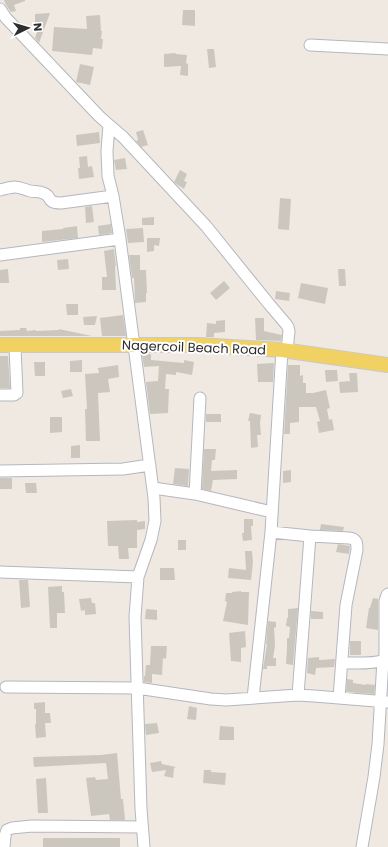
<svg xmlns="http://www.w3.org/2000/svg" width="388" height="847" font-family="Poppins,sans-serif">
<rect width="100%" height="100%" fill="#efe9e1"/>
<path fill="#cbc7bf" d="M4,0H25V1L14,5L16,11L11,12L6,5Z
M183,10H195V26L182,25Z
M50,13L39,43L35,38L40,23L35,24V14Z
M100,15L101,31H102L101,39H103L102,49L93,48L92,55L52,51L54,27L87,29L86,16Z
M207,49H214L216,67L209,68Z
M175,53L176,54L187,55L186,63L188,64V76L180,75L181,66L164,67V54Z
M80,64L94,67L90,85L76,82Z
M143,130L148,145L141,147L136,141L138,140L136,132Z
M99,132L100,143L77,146L76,135Z
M87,156L88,167L92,166L94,177L79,179L78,168H80L79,157Z
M125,158L127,169L116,170L114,160Z
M180,170L187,174L184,181L187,182L184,189L178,185L174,182Z
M280,198L291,199L289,230L278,229Z
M92,206L94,222L86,223L85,207Z
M154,217V225H142V218Z
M111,224L112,233L99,235L98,226Z
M77,226L78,238L42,242V231L63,229V228Z
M143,228L144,242L128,243L126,229Z
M147,238H160L159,246L154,245V251L147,252Z
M114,249L116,266H115L116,290H102V277H107L104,251Z
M129,255H140V270H146L147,293H146V302L135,303L134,278H132Z
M68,259L69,269L58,270L57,260Z
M8,269L9,283H0V270Z
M338,269H345L346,286H339Z
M224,281L230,288L216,300L210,293Z
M301,283L328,288L325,304L298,298Z
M276,291L290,293L289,301L275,299Z
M66,304H78V315H67Z
M123,315L126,336H102L100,318Z
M97,316L95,325H84L83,317Z
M255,318H264V331L282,335L281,341L256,340Z
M225,320V332L214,333V337H206L207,323L216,324V321Z
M20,328H26L27,331L36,330V331L59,330V329L92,336H0V331L20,330Z
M142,354H151V360L184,363V360L194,362L192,375L176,372V375L166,374L165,389H169L168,413L150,414L146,382L158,381L159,366L144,367Z
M0,356H8L10,388H0Z
M82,360V372H70V361Z
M34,362H45V376H35Z
M274,363L273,382H258L257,364Z
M118,365L119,377L108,379L110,392L98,393L100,441H86L85,409H87L85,374L99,373L98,368Z
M288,365H300V376L303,375V383H306V393H313L326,390L330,408L327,409L329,420L332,419L334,430L319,433L317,422L320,421L316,407H299V422L290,423V434H284Z
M325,370H337L338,381L326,382Z
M349,373H357L358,392L340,393L339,382L350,381Z
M71,389L73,396L63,398L61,391Z
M250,413L261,415L260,423L261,435H257L258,447L251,448L250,421H248Z
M206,414H221V422H206Z
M50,417H62V432L50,433Z
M80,445V458H71V446Z
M204,449H216L215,460H212L211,471L237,470V479L213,480L211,491L202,489Z
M175,468L189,469L188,486L173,484Z
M291,470V482L283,483V471Z
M0,478H12V489H0Z
M25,483H36L37,493H26Z
M244,519H253V526H251L252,540L243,541L242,533H244Z
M137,520V522L145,521V529L137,530V548H128L129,559H119L118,546H108L107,521Z
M321,524L344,527L343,531L320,530Z
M178,540H186V550H178Z
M338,544L350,546L349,554L336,552Z
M245,551H252L253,562L251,580L228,578L229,568L246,570Z
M160,568H174L175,580H160Z
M19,580H28L30,607L21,608Z
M62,586V592H64L65,613H57V628H50L48,587Z
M241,591V592H249L248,625L223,621L227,602L225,601L226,593H232V592Z
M91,598L92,603H95L96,614L85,615V610L81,611L79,599Z
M373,598L378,599V630L366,628L369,608H370Z
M298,608L293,665L286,664L287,648V638H289L290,627L286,626L287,618H288V609Z
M146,609L157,610V620L145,619Z
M311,611L323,612V619H311Z
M268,621L276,622V628L274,627L275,646L273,658H276V666H267V669H263L267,644H266Z
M245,631L246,647L241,648V662L231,661L229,633Z
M350,641H361V655H350Z
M151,646H167L166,659L163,658L162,675L152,674V683L144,682V676H145L146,665H150Z
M319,657V660L335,659L334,667L316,668L315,675L307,673L308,658Z
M347,679L353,680V683L366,685V684L375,685L374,694L346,692Z
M45,702V713H50L51,723H45L46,737L36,738L35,724H36V709H34V703Z
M189,706L197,708L196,720L187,719Z
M157,723L159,733L146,735L145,724Z
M220,726L234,727V740H219Z
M117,753L121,799H123L125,820H110L109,814L91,816L86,778L95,777L96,780L108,779L106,763L34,767L33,757L101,755Z
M161,761L162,764L176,767L174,768L173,778L164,776L166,770L152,772L150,763Z
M204,770H211V772L226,773L225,785L203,783Z
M46,778L48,813H38L36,779Z
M43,838H120V847H43Z"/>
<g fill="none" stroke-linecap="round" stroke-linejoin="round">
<defs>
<path id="minor" d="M0,9L6,18L99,116L109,125L107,151L108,176L113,196L120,239L154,498L155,521L151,540L138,577L135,617L141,809L144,847
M310,45L388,49
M109,125L123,137L206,226L269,304L286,324L288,327L289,331L287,351
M0,190C5,189 10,187 15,187C21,187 25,190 30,191C35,192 39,191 43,193C53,196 45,203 61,203L113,196
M0,255L120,239
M0,395H14L17,393L15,346
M0,471L123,469L150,465
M153,488L195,494L200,398
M195,494L272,512
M271,532L310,536L349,538C357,539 357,543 357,550L346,605L339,698
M0,572L138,577
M342,663C350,663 377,664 383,660C384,659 384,658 385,657V601L387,595L388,594
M6,687L137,688L211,699L226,700L298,695L314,696L388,702
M298,695L310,536
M253,698L271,532L282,350
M4,847L5,836L7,830L12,828L32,826L142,827
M362,847L374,777L378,744L383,660"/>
<path id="major" d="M0,345H199L282,350L388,365"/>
</defs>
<use href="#minor" stroke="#b4b7c1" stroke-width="13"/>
<use href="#major" stroke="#c9c9c9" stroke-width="16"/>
<use href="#minor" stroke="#fff" stroke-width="11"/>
<use href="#major" stroke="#f2d163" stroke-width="14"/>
</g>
<g text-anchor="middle" stroke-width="4" stroke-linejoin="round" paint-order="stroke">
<g font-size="13" fill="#2e2e2e" stroke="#fff">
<text transform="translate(194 347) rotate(2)" y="5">Nagercoil Beach Road</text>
</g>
</g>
<g transform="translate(28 28) rotate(85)" stroke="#ffffff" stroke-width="3" paint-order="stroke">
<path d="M0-3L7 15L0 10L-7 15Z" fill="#2e2e2e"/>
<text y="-6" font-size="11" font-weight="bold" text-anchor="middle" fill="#2e2e2e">N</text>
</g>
</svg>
